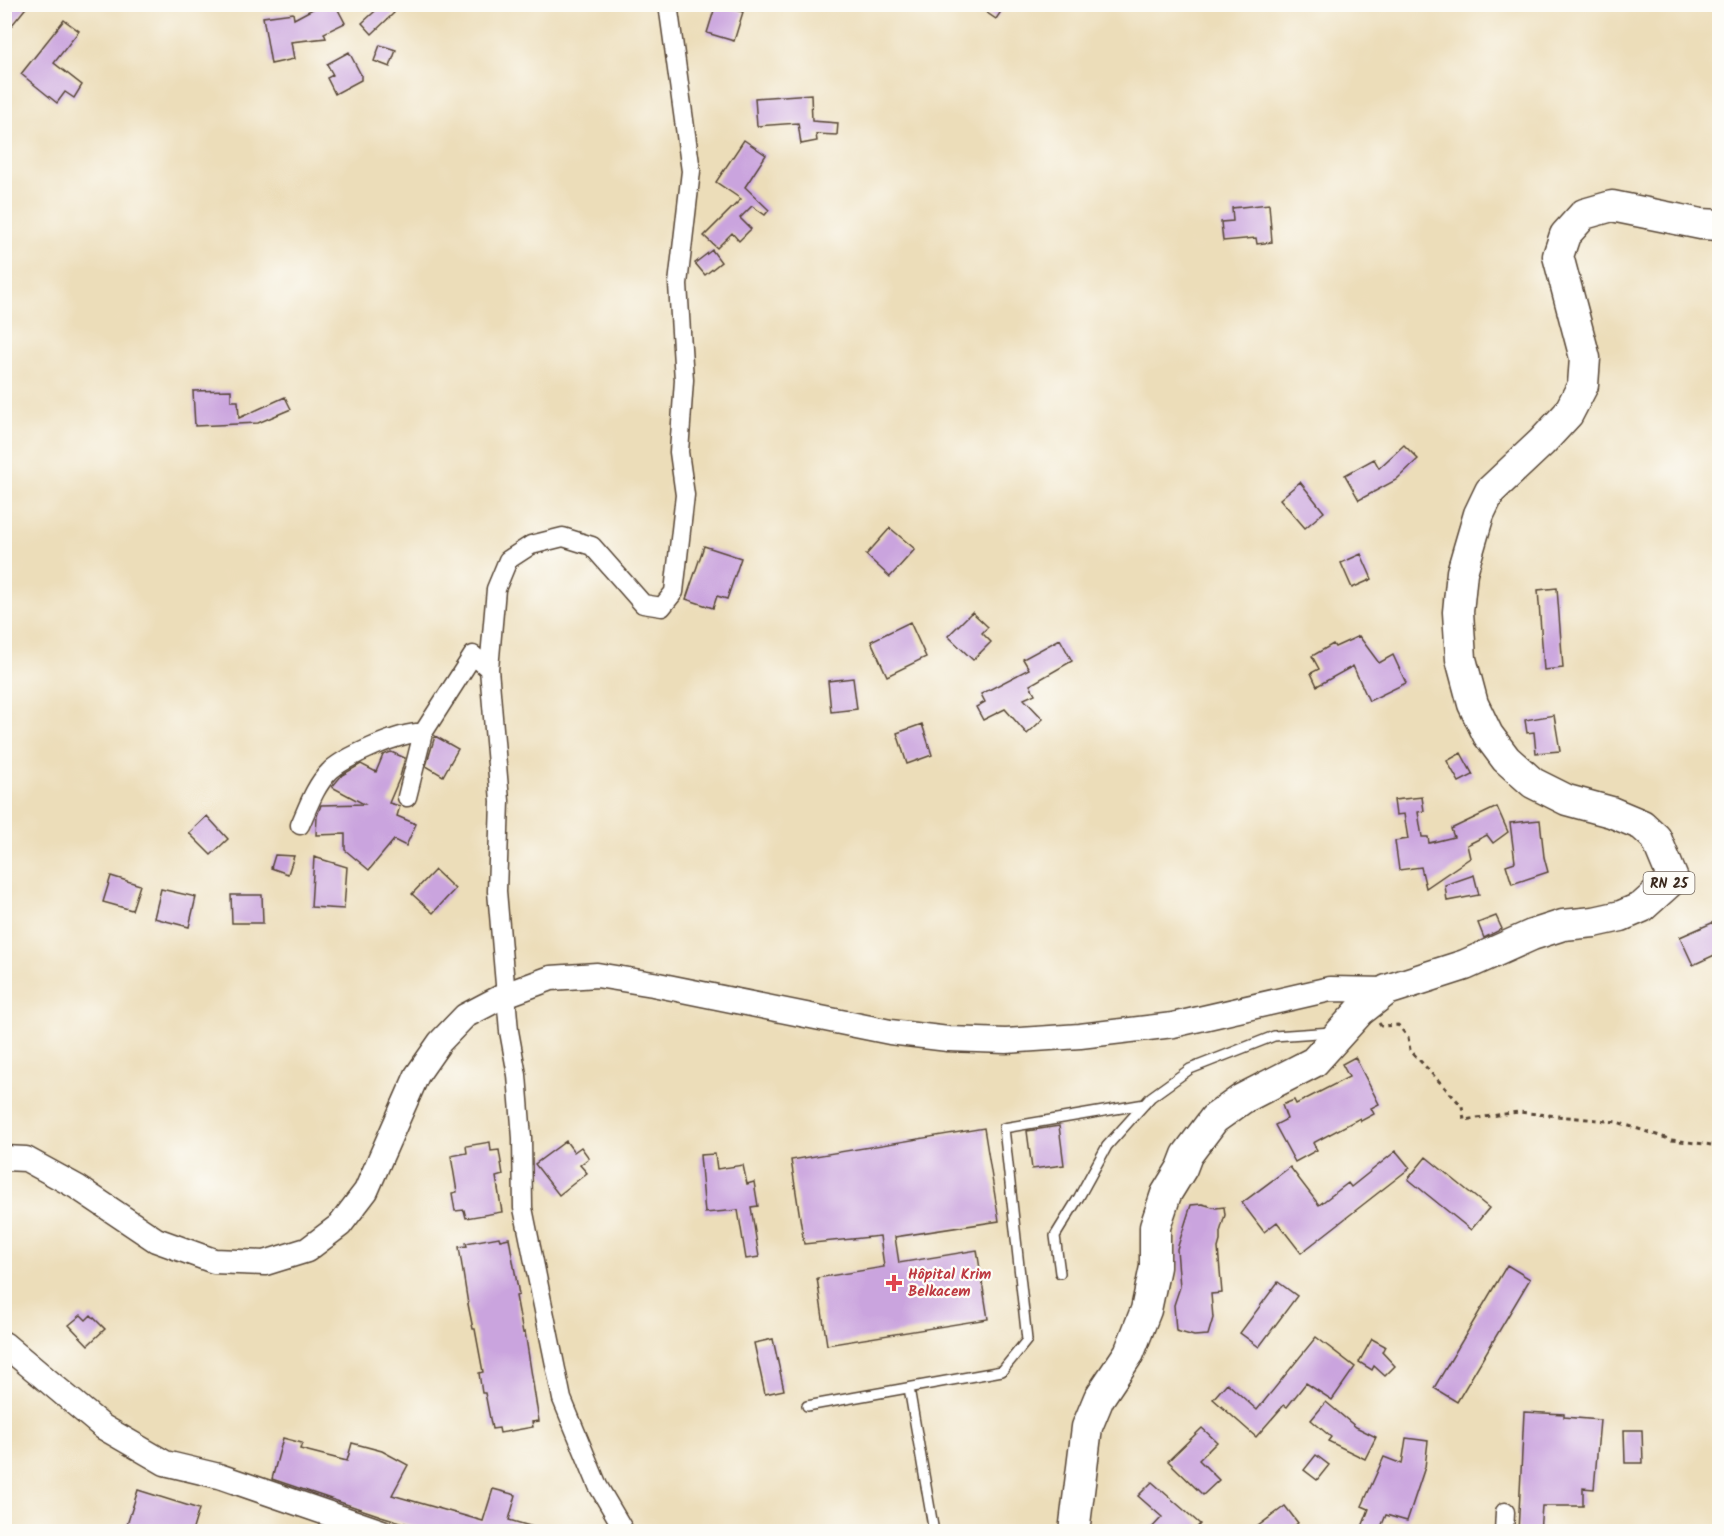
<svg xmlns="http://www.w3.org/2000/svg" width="1724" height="1536" font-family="Kalam,sans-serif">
<rect width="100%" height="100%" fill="#fdfcf7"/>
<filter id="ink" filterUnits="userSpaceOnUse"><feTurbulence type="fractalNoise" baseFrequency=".0167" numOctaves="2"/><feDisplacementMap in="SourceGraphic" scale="12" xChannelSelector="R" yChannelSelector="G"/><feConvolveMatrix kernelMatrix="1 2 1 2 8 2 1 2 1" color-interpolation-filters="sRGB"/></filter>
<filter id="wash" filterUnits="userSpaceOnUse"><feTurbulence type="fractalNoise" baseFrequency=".008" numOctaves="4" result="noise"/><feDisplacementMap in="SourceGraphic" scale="24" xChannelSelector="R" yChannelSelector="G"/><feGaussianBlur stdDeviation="1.35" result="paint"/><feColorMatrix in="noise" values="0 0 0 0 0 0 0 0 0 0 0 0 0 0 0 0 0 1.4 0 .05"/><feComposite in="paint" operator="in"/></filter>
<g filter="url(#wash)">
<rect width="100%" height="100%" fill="#ecddb9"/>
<g id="blocks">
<path fill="#caa4de" d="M4,4H29L4,35Z
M322,4H335L345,23L324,33L326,38L291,42L294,59L271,64L263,17L293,13L294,19Z
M383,4H386L394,13L372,34L362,23Z
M716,4L743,12L734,41L707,33Z
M974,4H1006L996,19Z
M64,20L79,31L54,63L82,85L74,98L65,92L57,103L21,74Z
M380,45L396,50L390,67L374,61Z
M349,52L361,75V80L335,94L327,78L333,75L327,64Z
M811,94L812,121L838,123L837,135L816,134L817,141L801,144L798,123L757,126L755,98Z
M744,140L766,155L745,187L769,210L765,215L752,206L740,218L751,229L739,241L732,233L717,248L704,236L741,199L716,182Z
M1269,204L1272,242L1257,244L1256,238L1223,241L1221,222L1233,221L1232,208Z
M712,250L721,262L705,275L695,263Z
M231,390V401H238L239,418L285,397L291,409L258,423L195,426L193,391Z
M1404,445L1418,459L1396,480L1359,500L1345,475L1374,459L1379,468Z
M1300,482L1324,512L1305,528L1280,499Z
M890,528L915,549L890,577L866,555Z
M704,546L741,558L727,599L717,596L713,608L686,599Z
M1361,554L1372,579L1352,588L1341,563Z
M1557,588L1563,668L1544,670L1538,590Z
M972,612L988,627L982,633L991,642L973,660L948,636Z
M910,622L926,657L887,676L871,641Z
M1359,636L1379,663L1393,655L1406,683L1369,701L1353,666L1317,686L1311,673L1319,669L1312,656L1333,644L1335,647Z
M1060,639L1072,661L1030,685L1035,694L1024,699L1043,719L1027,734L1005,709L983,720L976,707L985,702L981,694L1029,669L1023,659Z
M853,678L857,709L831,712L828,681Z
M1554,715L1560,751L1536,753L1534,732L1527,733L1525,720Z
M922,724L932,755L907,764L897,733Z
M435,736L458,749L443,776L426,766Z
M391,752L405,758L400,777L389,803L400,806L397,816L416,824L406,846L394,840L369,870L345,850V834L316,835L317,816L321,805L364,804L332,787L342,775L361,764L376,772L383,755Z
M1461,753L1473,775L1459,782L1447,761Z
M1422,797L1424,811L1418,812L1422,837H1428L1429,843L1454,837L1451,829L1497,807L1508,832L1493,843L1487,835L1467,845L1470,858L1426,888L1421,867L1399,870L1395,841L1408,839L1404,814L1396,815L1394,800Z
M207,816L228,839L211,855L189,833Z
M1540,820L1544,857L1548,872L1512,884L1506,865L1515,862L1510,823Z
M275,855L294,856L288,874L271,868Z
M314,857L347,867L344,909L311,907Z
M435,870L455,889L433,913L412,894Z
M1474,875L1479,895L1447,901L1445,885Z
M111,876L140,885L132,910L103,902Z
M161,889L196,897L189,927L154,918Z
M231,895H262L263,923H232Z
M1496,916L1502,929L1484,938L1478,923Z
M1714,922L1719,933V953L1693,965L1680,937Z
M1355,1057L1379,1104L1371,1108L1374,1114L1361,1121L1360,1118L1313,1143L1317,1150L1295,1162L1275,1125L1287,1119L1282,1105L1294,1100L1296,1104L1349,1077L1342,1064Z
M1059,1126L1064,1165L1032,1169L1027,1131Z
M984,1128L999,1221L895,1237L899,1263L977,1250L988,1319L827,1345L817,1278L884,1267L880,1236L804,1244L791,1160Z
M566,1141L574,1152L581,1147L589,1158L580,1165L587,1173L559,1195L535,1164Z
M490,1142L491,1151L499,1150L503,1175L496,1177L502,1212L466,1218L464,1210L455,1211L452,1193L457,1192L451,1156L467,1153L466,1146Z
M1396,1151L1410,1168L1301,1253L1277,1222L1264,1232L1242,1203L1290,1167L1319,1205L1348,1183L1351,1187Z
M715,1154L717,1169L743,1165L747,1184L754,1182L758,1206L751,1207L759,1257L746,1259L738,1210L705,1213L700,1155Z
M1426,1157L1489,1208L1471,1230L1408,1179Z
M1202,1204L1216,1208L1224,1207L1225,1215L1220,1232V1241L1218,1248L1222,1293L1211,1294L1213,1318L1208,1335L1194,1336L1176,1331L1174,1305L1180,1287L1177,1249L1191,1205Z
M499,1237L500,1240L509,1238L519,1295L516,1296L523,1333L525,1332L539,1421L532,1422L533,1427L500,1433L499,1428L492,1429L485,1393H482L479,1373L483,1372L475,1329H473L468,1304L459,1247L467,1246L466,1243Z
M1507,1265L1530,1279L1457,1402L1434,1388Z
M1278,1282L1297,1296L1259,1347L1240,1333Z
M81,1315L86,1320L91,1315L105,1329L88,1345L69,1325Z
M1316,1337L1355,1367L1332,1400L1306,1383L1287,1407L1284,1405L1256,1437L1213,1399L1227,1383L1257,1410Z
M773,1339L784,1390L765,1394L754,1343Z
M1372,1339L1385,1346L1382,1352L1395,1366L1385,1376L1374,1366L1372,1370L1359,1362Z
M1326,1402L1356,1427L1376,1437L1365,1459L1328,1441L1331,1437L1311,1420Z
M1524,1412L1564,1414V1417L1600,1420L1594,1489L1583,1488V1506H1542L1540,1532H1518Z
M1202,1428L1217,1442L1199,1460L1219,1480L1203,1495L1168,1461Z
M1624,1430H1642L1643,1463H1625Z
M283,1438L302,1443L300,1449L347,1461L352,1443L382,1451L408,1465L392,1495L483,1521L493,1489L516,1495L509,1520L537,1528L536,1532H433L381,1516L272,1479Z
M1406,1438L1428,1441L1425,1467L1407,1521L1386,1515L1379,1532H1360L1369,1509L1362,1506L1384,1457L1402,1464Z
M1316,1455L1329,1465L1317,1480L1304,1470Z
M1152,1482L1200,1524L1193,1532H1148L1162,1517L1138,1496Z
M138,1490L199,1509L192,1532H136L126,1528Z
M1285,1506L1298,1523L1287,1532H1250Z"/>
</g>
</g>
<g filter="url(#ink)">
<use href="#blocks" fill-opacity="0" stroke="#564535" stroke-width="1.5"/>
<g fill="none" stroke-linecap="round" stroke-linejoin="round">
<defs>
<path id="service" d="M1060,1273L1055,1236L1079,1197L1107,1146L1151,1097L1190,1069L1274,1036L1332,1032
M909,1388L934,1532
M807,1406L1002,1371L1027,1340L1004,1128L1145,1104"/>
<path id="minor" d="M407,797L423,733
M300,825C308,807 315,786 329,772C341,758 405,730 423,733L473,655L489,669
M625,1532L598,1486L562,1399L523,1208L522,1138L517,1075L509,1031L497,891L500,801L489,669L496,589L508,560L531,545L563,537L592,546L643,604L662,607L674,592L685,495L679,452L684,380L678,284L691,171L668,4
M1504,1532L1505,1512"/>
<path id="tertiary" d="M4,1158L26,1159L77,1187L156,1240L214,1261L265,1263L307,1250L340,1225L366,1191L417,1075L440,1042L465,1016L505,995L551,978L597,975L653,984L890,1032L948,1039L1006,1041L1080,1036L1173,1025L1330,989L1387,990
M4,1344L103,1427L165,1463L219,1476L382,1532"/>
<path id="primary" d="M1074,1532L1087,1427L1099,1398L1129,1353L1146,1310L1155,1267V1227L1166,1194L1182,1168L1187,1155L1214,1119L1242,1099L1314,1062L1360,1011L1387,990L1465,965L1532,935L1563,925L1594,922L1621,916L1642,907L1673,879L1656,838L1642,825L1611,812L1567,800L1533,783L1506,759L1488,735L1473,704L1461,659L1458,612L1462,572L1479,514L1490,491L1542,442L1568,414L1583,385L1585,358L1558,256L1565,235L1584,214L1612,206L1701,224L1720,225"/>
</defs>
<use href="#service" stroke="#564535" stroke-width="12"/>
<use href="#minor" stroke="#564535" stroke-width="21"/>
<use href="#tertiary" stroke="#564535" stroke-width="27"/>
<use href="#primary" stroke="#564535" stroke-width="33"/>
<path stroke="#564535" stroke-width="3" stroke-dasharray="4.5 4.5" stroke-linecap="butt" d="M1379,1023L1381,1026L1398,1025L1408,1037L1410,1050L1462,1106L1464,1120L1518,1112L1617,1122L1672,1140L1720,1146"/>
<use href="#service" stroke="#fff" stroke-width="9"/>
<use href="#minor" stroke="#fff" stroke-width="18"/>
<use href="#tertiary" stroke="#fff" stroke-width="24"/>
<use href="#primary" stroke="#fff" stroke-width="30"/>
</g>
</g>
<path fill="#e0444e" stroke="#fdfcf7" stroke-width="2" d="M891 1274h6v6h6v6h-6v6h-6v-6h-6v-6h6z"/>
<g text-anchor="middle" stroke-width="4.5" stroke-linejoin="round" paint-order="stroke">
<rect fill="#fdfcf7" stroke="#75695f" stroke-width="1.5" x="1643.5" y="872" width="51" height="22" rx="4.5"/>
<g font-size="14" font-weight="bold" fill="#3b2a1e">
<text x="1669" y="888">RN 25</text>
</g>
<g font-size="15" font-weight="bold" fill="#be3a42" stroke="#fdfcf7" text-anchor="start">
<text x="908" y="1279">Hôpital Krim<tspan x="908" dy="17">Belkacem</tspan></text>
</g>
</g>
<rect width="1724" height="1536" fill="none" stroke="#fdfcf7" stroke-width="24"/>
</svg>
